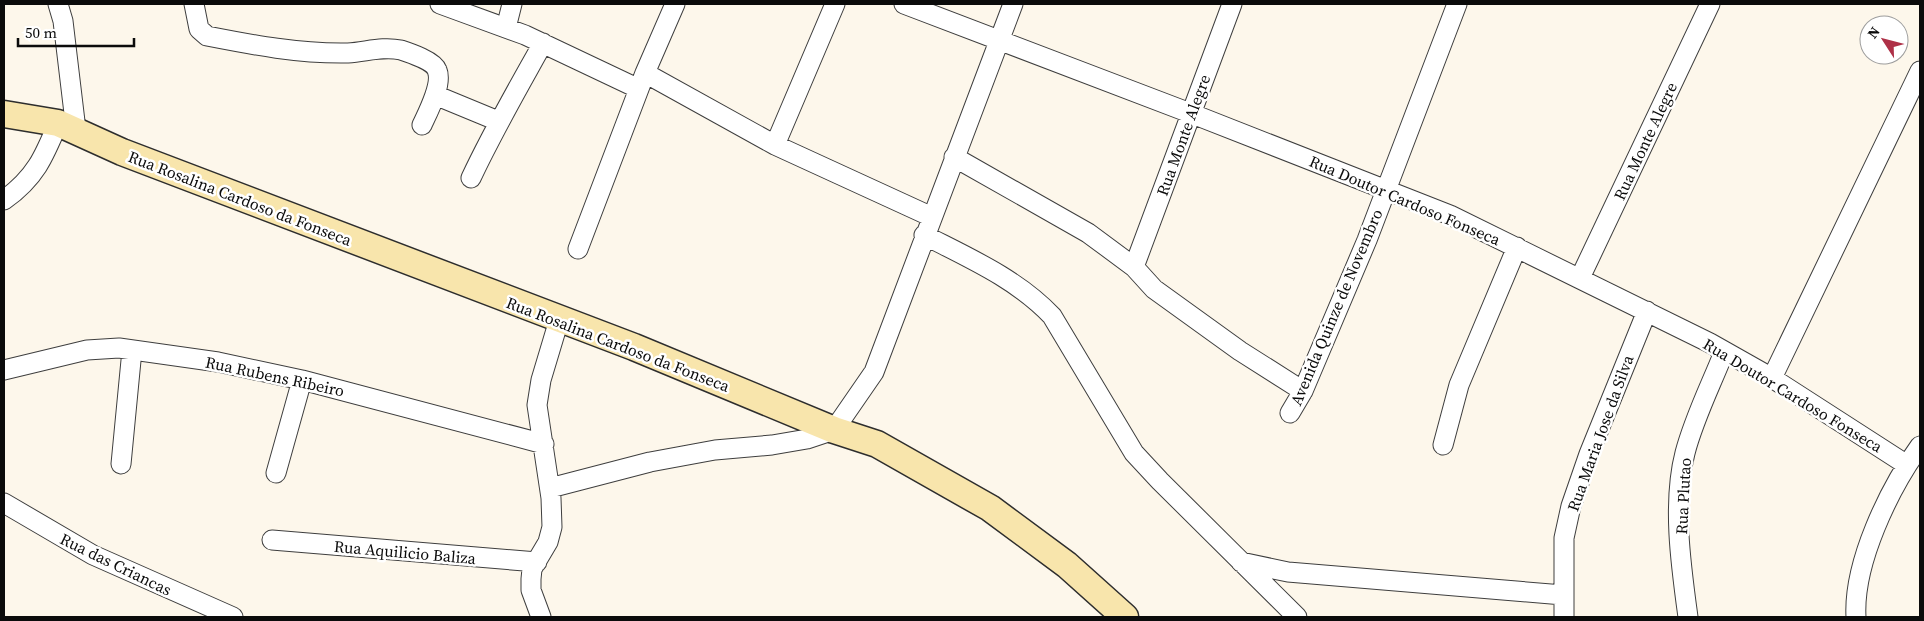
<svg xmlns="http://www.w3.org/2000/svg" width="1924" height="621" font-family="'Source Serif 4',serif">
<rect width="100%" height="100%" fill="#fdf7eb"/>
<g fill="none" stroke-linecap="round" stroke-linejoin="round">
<defs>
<path id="street" d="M58,4L63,21L76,130
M194,4L199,29L207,36C253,45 300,54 348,53C366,52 382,46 401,50C410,53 434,61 437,70C443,84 428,112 422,125
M440,4L525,35L639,89
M904,4L1190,113L1450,215L1710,343L1772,378L1907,465
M506,28L512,4
M645,73L775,145L932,217
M435,95L498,121
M775,145L835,4
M954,157L1088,233L1134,267L1154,289L1240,351L1303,391
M471,178C493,131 518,88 543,43
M4,200C35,178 44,157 58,123
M924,235C969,258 1017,279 1052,316L1134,453L1160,481L1297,617
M578,249L645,73L675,4
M1134,267L1232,4
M1580,278L1710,4
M4,370L87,350L119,348L218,362L302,380L544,444
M1772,378L1920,71
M1290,413L1303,391L1367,240L1457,4
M1443,445L1459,385L1517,247
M121,464L132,350
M276,473L302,380
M550,488L650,462L715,450L772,445L807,439L834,430L874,372L1013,4
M4,503L93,555L233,617
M272,540L537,562
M1241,562L1288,572L1563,595
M541,617L531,590V579L532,569L548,542L552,527L551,498L537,405L541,380L559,320
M1564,617V538L1571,506L1589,454L1647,311
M1688,617C1681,566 1672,503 1685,453C1694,418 1711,385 1724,352
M1856,617C1853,563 1889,489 1920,446"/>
<path id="secondary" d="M4,114L58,123L122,152L634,347L834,430L877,444L990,508L1067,565L1125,617"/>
</defs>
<use href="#street" stroke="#3e3e3e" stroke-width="21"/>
<use href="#secondary" stroke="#2d2d2d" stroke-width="29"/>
<use href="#street" stroke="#fff" stroke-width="19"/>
<use href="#secondary" stroke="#f8e5ac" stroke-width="26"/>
</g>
<g text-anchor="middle" stroke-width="5" stroke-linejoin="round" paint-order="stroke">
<g font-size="16" fill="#0b0b0b" stroke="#fff">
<text transform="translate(1183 135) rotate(-70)" y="6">Rua Monte Alegre</text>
<text transform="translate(1645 141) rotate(-65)" y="6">Rua Monte Alegre</text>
<text transform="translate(240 198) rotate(21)" y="6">Rua Rosalina Cardoso da Fonseca</text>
<text transform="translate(1405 200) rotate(23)" y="6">Rua Doutor Cardoso Fonseca</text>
<text transform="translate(1336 307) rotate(-67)" y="6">Avenida Quinze de Novembro</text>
<text transform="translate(618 344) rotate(21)" y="6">Rua Rosalina Cardoso da Fonseca</text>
<text transform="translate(275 376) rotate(12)" y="6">Rua Rubens Ribeiro</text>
<text transform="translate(1793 395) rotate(31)" y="6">Rua Doutor Cardoso Fonseca</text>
<text transform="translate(1600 433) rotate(-70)" y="6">Rua Maria Jose da Silva</text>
<text transform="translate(1683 496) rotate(-87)" y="6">Rua Plutao</text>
<text transform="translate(405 552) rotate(5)" y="6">Rua Aquilicio Baliza</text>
<text transform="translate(116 564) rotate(26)" y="6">Rua das Criancas</text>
</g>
</g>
<rect width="1924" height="621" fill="none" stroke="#0b0b0b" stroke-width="10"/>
<g transform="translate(1884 40) rotate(306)"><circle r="24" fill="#ffffff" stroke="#9d9d9d"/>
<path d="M0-4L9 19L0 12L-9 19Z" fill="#ae3047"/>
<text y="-8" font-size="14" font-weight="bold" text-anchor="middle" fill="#0b0b0b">N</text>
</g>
<path d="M18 38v8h116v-8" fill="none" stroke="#0b0b0b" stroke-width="2.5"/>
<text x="25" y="38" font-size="15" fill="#0b0b0b" stroke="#ffffff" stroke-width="4" paint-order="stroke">50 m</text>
</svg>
